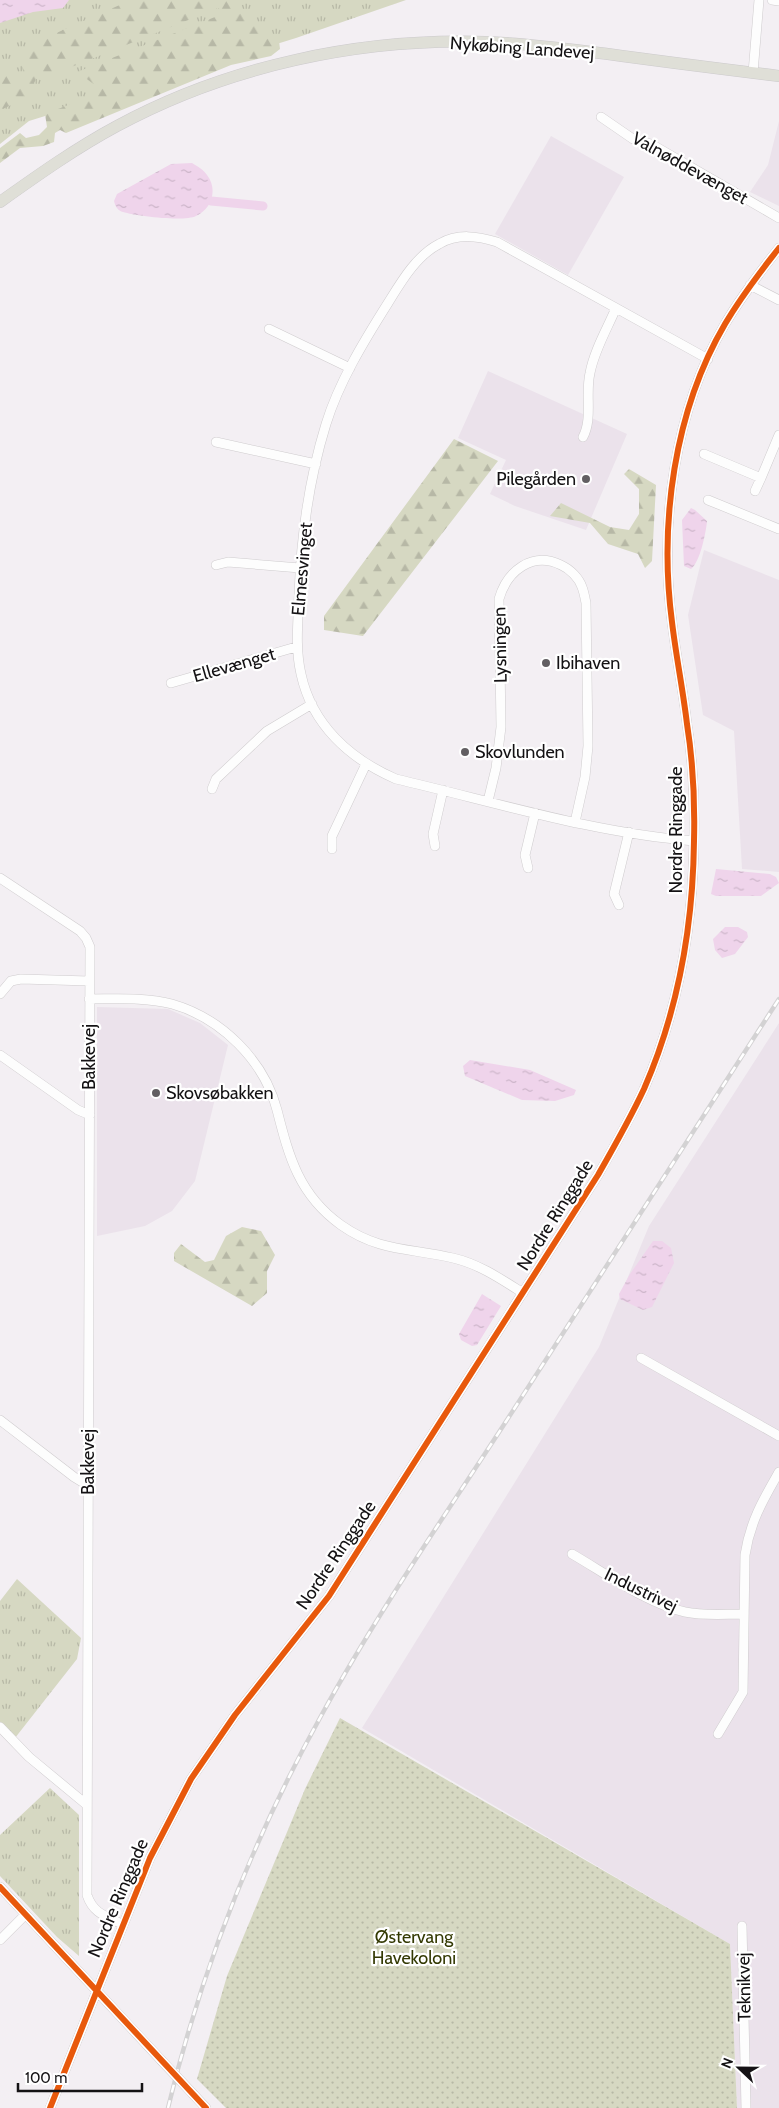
<svg xmlns="http://www.w3.org/2000/svg" width="779" height="2108" font-family="Cabin,sans-serif">
<defs>
<pattern id="grass-tufts" width="24" height="20" patternUnits="userSpaceOnUse" patternTransform="scale(1.25)"><rect width="24" height="20" fill="#d6d8c2"/><path d="M3 7l-1-3M5 7V3M7 7l1-3M15 17l-1-3M17 17v-4M19 17l1-3" fill="none" stroke="#b7b8a6"/></pattern>
<pattern id="forest-firs" width="22" height="20" patternUnits="userSpaceOnUse" patternTransform="scale(1.25)"><rect width="22" height="20" fill="#d6d8c2"/><path d="M5 1l3.5 6h-7zM16 11l3.5 6h-7z" fill="#b7b8a6"/></pattern>
<pattern id="garden-dots" width="8" height="8" patternUnits="userSpaceOnUse" patternTransform="scale(1.25)"><rect width="8" height="8" fill="#d6d8c2"/><path d="M2 2h.1M6 6h.1" fill="none" stroke="#b7b8a6" stroke-width="1.8" stroke-linecap="round"/></pattern>
<pattern id="water-ripples" width="26" height="14" patternUnits="userSpaceOnUse" patternTransform="scale(1.25)"><rect width="26" height="14" fill="#efd4eb"/><path d="M2 4q2-2 4 0t4 0M15 11q2-2 4 0t4 0" fill="none" stroke="#ccb5c9"/></pattern>
</defs>
<rect width="100%" height="100%" fill="#f3eff3"/>
<path fill="#ebe2eb" d="M779,121V206L750,192L768,165Z
M551,136L624,177L568,275L495,234Z
M488,371L627,434L586,530L515,506L490,494L506,460L458,438Z
M704,550L779,580V872L742,869L734,731L703,715L688,615Z
M97,1007L168,1009L200,1023L228,1045L195,1181L172,1211L145,1226L97,1236Z
M779,1023V2108H737L730,1944L362,1728L599,1347L649,1226Z"/>
<path fill="url(#grass-tufts)" d="M0,0H406L296,38L29,121L0,144Z
M17,1579L81,1638L77,1659L15,1738L0,1722V1601Z
M50,1788L79,1815V1956L57,1937L0,1876V1835Z"/>
<path fill="url(#forest-firs)" d="M131,0H227L279,41L280,49L271,56L231,65L66,133L60,130L55,133L54,142L43,146L20,148L0,163V148L20,133L26,138L39,135L47,127L45,114L97,94L95,85L84,77L72,81V74L225,13L218,8L64,70L36,79C27,98 19,102 0,110V69L10,79L24,75L18,50Z
M454,439L498,461L363,636L324,630V616Z
M629,469L656,485L652,561L645,568L638,554L608,544L590,523L550,516L561,503L610,527L629,530L639,514V489L624,474Z
M242,1227L261,1231L275,1255L267,1271V1293L252,1306L174,1261V1253L181,1244L205,1262L214,1260L226,1236Z"/>
<path fill="url(#garden-dots)" d="M340,1718L730,1944L737,2108H226L197,2079L227,1976L305,1789Z"/>
<path fill="url(#water-ripples)" d="M0,0H69L63,8L33,12L0,23Z
M192,163C197,166 204,170 207,175C218,189 212,209 196,216C184,222 136,216 123,212C118,211 115,206 114,201L117,194L171,164Z
M691,508L695,510L707,521C706,533 700,562 691,569L684,566L682,520Z
M716,869L770,874L776,877L779,883L761,896H716L711,894Z
M725,927H738L747,932L748,937L735,954L722,958L715,950L713,939Z
M470,1060L530,1070L576,1090L574,1095L555,1101L522,1100L465,1076L463,1066Z
M653,1241H662L671,1248L674,1263L652,1307L643,1310L620,1299L619,1294L630,1274Z
M482,1294L501,1306L477,1345L472,1346L461,1340L459,1334Z"/>
<g fill="none" stroke-linecap="round" stroke-linejoin="round">
<path stroke="#efd4eb" stroke-width="9" d="M211,201L263,206"/>
<defs>
<path id="minor" d="M772,0L779,1
M753,73L759,0
M601,117L633,139L651,144L779,218
M750,285L779,300
M269,329L350,368
M583,437C593,418 585,394 590,373C594,351 607,329 616,308
M216,442L316,464
M704,454L761,478L779,435
M755,491L761,478
M708,500L779,529
M216,565L228,562L300,568
M171,683L296,647
M212,789L216,779L267,731L312,704
M488,801L496,768L501,727L499,599C507,571 532,551 561,565C570,569 579,578 582,587C584,592 585,598 586,603L588,746L585,777L575,822
M694,841C593,833 495,802 396,779C350,759 312,725 301,674C295,648 298,622 299,595C301,538 309,479 326,424C339,382 364,341 388,303C401,282 416,256 439,244C458,233 477,236 497,242L708,359
M435,846L433,834L443,790
M332,849V836L366,764
M528,868L525,855L535,813
M0,878L80,931L86,938L90,947L87,1895C93,1913 105,1916 122,1924
M619,905L614,894L629,832
M0,994L11,981L21,979L89,981
M89,999C116,999 146,997 172,1004C221,1018 264,1060 277,1110C289,1157 299,1195 341,1225C379,1252 411,1248 453,1258C479,1264 501,1279 523,1293
M0,1055L78,1110L90,1115
M641,1358L779,1436
M0,1420L74,1477L87,1485
M572,1554C605,1573 648,1604 685,1612C704,1616 724,1614 743,1614
M0,1727L29,1757L87,1805
M718,1734L743,1692L745,1555C750,1522 763,1500 779,1472
M0,1887L161,2060
M742,1926L746,2108
M0,1940L25,1915
M194,2095L206,2108
M50,2108L150,1858L191,1779L235,1715L329,1596L598,1175C614,1147 630,1119 644,1089C678,1011 693,925 694,841C695,802 693,762 687,724C683,690 676,656 672,622C659,523 674,411 725,324C741,297 760,272 779,248"/>
<path id="major" d="M0,202C38,175 76,148 117,126C228,66 359,38 485,42C526,43 567,49 608,54C665,62 722,69 779,76"/>
</defs>
<use href="#minor" stroke="#cfccce" stroke-width="10"/>
<use href="#major" stroke="#cccacc" stroke-width="12"/>
<use href="#minor" stroke="#fdfdfd" stroke-width="9"/>
<use href="#major" stroke="#dfdfd7" stroke-width="11"/>
<defs>
<path id="rail" d="M168,2108C201,1971 253,1839 321,1716C376,1615 442,1520 505,1423C596,1282 688,1140 779,999"/>
</defs>
<use href="#rail" stroke="#d3d2d3" stroke-width="4.5"/>
<use href="#rail" stroke="#fff" stroke-width="2.5" stroke-dasharray="8" stroke-linecap="butt"/>
<defs>
<path id="minor-bridge" d="M161,2060L194,2095"/>
</defs>
<use href="#minor-bridge" stroke="#cfccce" stroke-width="10" stroke-linecap="butt"/>
<use href="#minor-bridge" stroke="#fdfdfd" stroke-width="9"/>
<defs>
<path id="cycleway" d="M0,1887L206,2108
M50,2108L150,1858L191,1779L235,1715L329,1596L598,1175C614,1147 630,1119 644,1089C678,1011 693,925 694,841C695,802 693,762 687,724C683,690 676,656 672,622C659,523 674,411 725,324C741,297 760,272 779,248"/>
</defs>
<use href="#cycleway" stroke="#fff" stroke-width="9"/>
<use href="#cycleway" stroke="#e8590c" stroke-width="6"/>
</g>
<g fill="#625f62" stroke="#fff" stroke-width="2">
<circle cx="586" cy="479" r="5"/>
<circle cx="546" cy="663" r="5"/>
<circle cx="465" cy="752" r="5"/>
<circle cx="156" cy="1093" r="5"/>
</g>
<g text-anchor="middle" stroke-width="4.5" stroke-linejoin="round" paint-order="stroke">
<g font-size="18" fill="#141214" stroke="#fff">
<text transform="translate(522 48) rotate(4)" y="6">Nykøbing Landevej</text>
<text transform="translate(690 168) rotate(29)" y="6">Valnøddevænget</text>
<text transform="translate(302 569) rotate(-85)" y="6">Elmesvinget</text>
<text transform="translate(500 645) rotate(-91)" y="6">Lysningen</text>
<text transform="translate(234 665) rotate(-16)" y="6">Ellevænget</text>
<text transform="translate(676 830) rotate(-90)" y="6">Nordre Ringgade</text>
<text transform="translate(89 1057) rotate(-90)" y="6">Bakkevej</text>
<text transform="translate(555 1215) rotate(-58)" y="6">Nordre Ringgade</text>
<text transform="translate(88 1462) rotate(-90)" y="6">Bakkevej</text>
<text transform="translate(336 1555) rotate(-56)" y="6">Nordre Ringgade</text>
<text transform="translate(641 1590) rotate(26)" y="6">Industrivej</text>
<text transform="translate(118 1898) rotate(-67)" y="6">Nordre Ringgade</text>
<text transform="translate(744 1987) rotate(-91)" y="6">Teknikvej</text>
</g>
<g font-size="18" fill="#141214" stroke="#fff" text-anchor="start">
<text x="576" y="485" text-anchor="end">Pilegården</text>
<text x="556" y="669">Ibihaven</text>
<text x="475" y="758">Skovlunden</text>
<text x="166" y="1099">Skovsøbakken</text>
</g>
<g font-size="18" fill="#343a04" stroke="#fff">
<text x="414" y="1943">Østervang<tspan x="414" dy="21">Havekoloni</tspan></text>
</g>
</g>
<g transform="translate(739 2068) rotate(292)" stroke="#ffffff" stroke-width="4" paint-order="stroke">
<path d="M0-4L9 19L0 12L-9 19Z" fill="#141214"/>
<text y="-8" font-size="14" font-weight="bold" text-anchor="middle" fill="#141214">N</text>
</g>
<path d="M18 2083v8h124v-8" fill="none" stroke="#141214" stroke-width="2.5"/>
<text x="25" y="2083" font-size="15" fill="#141214" stroke="#ffffff" stroke-width="4" paint-order="stroke">100 m</text>
</svg>
